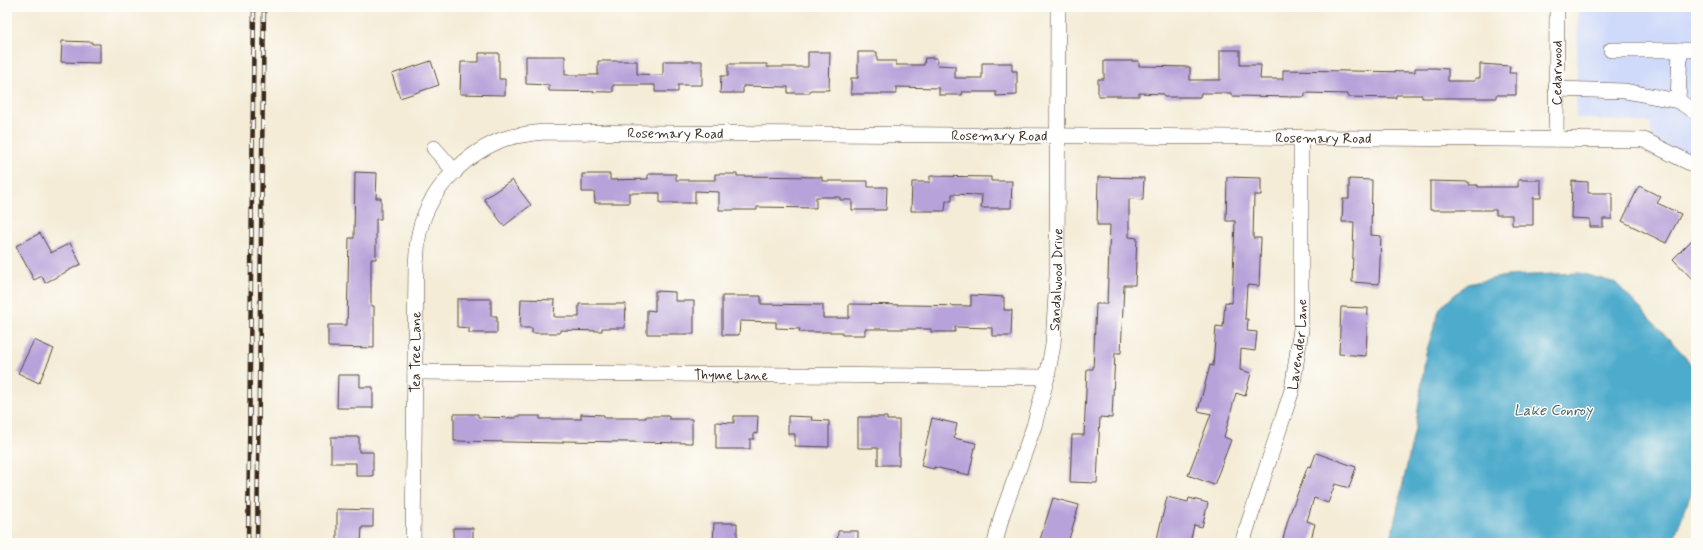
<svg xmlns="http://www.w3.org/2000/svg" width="1703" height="550" font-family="Mynerve,sans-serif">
<rect width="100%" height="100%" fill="#fdfcf7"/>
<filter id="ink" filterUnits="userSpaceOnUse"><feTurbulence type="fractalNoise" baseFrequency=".025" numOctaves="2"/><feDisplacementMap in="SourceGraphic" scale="8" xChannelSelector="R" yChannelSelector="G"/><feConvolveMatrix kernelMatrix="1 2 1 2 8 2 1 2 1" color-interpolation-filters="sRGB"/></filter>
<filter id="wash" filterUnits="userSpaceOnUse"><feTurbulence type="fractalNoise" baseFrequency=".012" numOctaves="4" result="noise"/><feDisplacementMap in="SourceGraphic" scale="16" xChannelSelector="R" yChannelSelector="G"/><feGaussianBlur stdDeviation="0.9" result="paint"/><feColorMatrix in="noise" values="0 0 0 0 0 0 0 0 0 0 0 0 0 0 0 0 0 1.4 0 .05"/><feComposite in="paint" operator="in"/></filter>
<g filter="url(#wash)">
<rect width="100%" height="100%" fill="#f4ecd7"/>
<path fill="#cfdafa" d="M1578,7H1696V160L1651,138V123L1576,118Z"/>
<path fill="#4eabcc" stroke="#446a75" d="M1580,273L1616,283L1685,356L1696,372V481L1672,543H1390L1416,424L1426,353L1440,308L1467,284L1506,276Z"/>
<g id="blocks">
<path fill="#b7a2d9" d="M62,41L92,42V44H100V63L61,62Z
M1220,50H1240V65H1261L1260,79H1283V70L1415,72V68H1435L1448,69V81H1475V78H1480V64L1510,66L1509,73H1516V95H1496V98H1422V95H1396V98L1348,97V94L1305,93V97L1231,96V93H1201L1200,97H1164V94L1139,93V96H1098V79H1104V61H1139V66L1190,67V80H1220Z
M808,52H830L829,90H810V93H788V87L743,86V93H720L721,76H728V64H767V67H808Z
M858,52H877V61H896V65H924L925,58H937V65L955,66V78H982V63H1012V71H1017V95L996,96V92H962V95H939V88L896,87V94H851V78H858Z
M479,53H499V79H505V95L460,94L461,62H479Z
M526,56H565V75H598V61H637V74L663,75V61H702V85H678V92H655V85H613V92L549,91V85L526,84Z
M431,61L439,85L400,98L392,74Z
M355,172L377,173L376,198H381V219H376V259H371V306H374V348L328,347V325H347L349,238H354Z
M582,174H610V180L648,179V174H676V180H715V174H737V176L822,177V181H868V187H887L886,210H852V200H840V197H816V208L757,207V210H719V192L695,191V203H660V193H629V203H595L594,192H582Z
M930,176L991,177V181H1012L1011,208H981L982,195L952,194V201H946L945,211H911L912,182H930Z
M1098,177L1144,178L1143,200L1129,199V237L1137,238L1135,285H1124L1121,353H1115L1112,418L1100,417L1097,483L1070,482L1072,435H1084L1087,369H1093L1096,304H1107L1110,225H1097Z
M1227,177L1261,178V195H1254L1253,238H1261L1259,286L1247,285L1245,319H1248L1247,331L1257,332L1255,351L1241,349L1240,370L1251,373L1245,396L1236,393L1224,437L1231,440L1214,485L1188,475L1211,414L1198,411L1210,365L1213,366L1216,326L1223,327L1225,302L1232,303L1235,221H1226Z
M1349,179L1372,180L1371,235L1381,236L1379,284L1352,282L1354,222H1342L1343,199H1349Z
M512,180L531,205L504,226L484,199Z
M1518,180H1541V198H1533V225H1512V215H1496V210H1430V181L1469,182V185H1478V187H1518Z
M1572,181L1588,182V193H1612V219H1603V227H1590V219L1571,218Z
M1639,186L1661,197L1657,203L1681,214L1666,243L1622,221Z
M40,233L51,253L70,243L81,264L45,283L42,276L34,280L16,246Z
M1696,236V283L1673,259Z
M655,291L675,292V301H694V334H647V310L655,311Z
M971,295L1004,297V310H1012L1011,336H992V328L955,327V332H931V329H865V335H842V332H799L800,329L776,328V322L740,321L739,335H722V296H761V304L823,305V318H849V304L971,306Z
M457,299H491V316H497V333H469V328L457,327Z
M521,299L555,300L554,317H579V304H626L625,328H602V331L560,330V333H532V328H520Z
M1341,307L1368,308L1366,356L1339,354Z
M34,340L54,349L39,383L18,373Z
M338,375H360V387H373V408H337Z
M454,414H478V417L516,418V416H540V419H581V414L604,415V418H646V416H669V419H692V443L563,441V443L454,441Z
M734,416H758L757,434L754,433V439H750V449H716V422L734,423Z
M788,416L812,417L811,420L829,421V447L795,446V434H788Z
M858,417H887V420H899V465H878V448H858Z
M932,418L957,424L954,438L976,443L969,475L934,467V469L921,466Z
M331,437H359V452H373V476H356V463H331Z
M1316,453L1356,467L1349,488L1335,484L1328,503L1314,498L1307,521L1315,524L1310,543H1282L1289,516L1308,466L1311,467Z
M1167,497L1188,502L1189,498L1208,503L1202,527L1194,525L1190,543H1156Z
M1053,498L1079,505L1068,543H1039Z
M337,509L373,510V527H362L361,543H337Z
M714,523H737V543H713Z
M453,528H473V543H453Z
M838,531H858V543H837Z"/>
</g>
</g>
<g filter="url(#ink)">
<use href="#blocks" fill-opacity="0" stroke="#57473a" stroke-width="1"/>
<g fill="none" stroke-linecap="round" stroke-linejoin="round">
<defs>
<g id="minor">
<path d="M1611,50H1680L1678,101"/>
<path d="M1680,50H1696"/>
<path d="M1556,89L1625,91L1678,101L1696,112"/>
<path id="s1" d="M1556,139L1557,7"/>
<path d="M434,148L455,172"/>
<path id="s2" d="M415,372L1047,377"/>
<path id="s3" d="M413,543L416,264C417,256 417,247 418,239C425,195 460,157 501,140C514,135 528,134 543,132L1644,140L1696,166"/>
<path id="s4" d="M995,543L1002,515L1034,426L1047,377L1053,345L1057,276L1058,7"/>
<path id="s5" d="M1242,543L1292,390L1301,329V138"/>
</g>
</defs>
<use href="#minor" stroke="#57473a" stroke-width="16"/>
<use href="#minor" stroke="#fff" stroke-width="15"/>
<defs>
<path id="rail" d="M248,543L254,7
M257,543L264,7"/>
</defs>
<use href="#rail" stroke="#3b2a1e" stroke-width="4.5"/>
<use href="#rail" stroke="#fdfcf7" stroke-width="3" stroke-dasharray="9" stroke-linecap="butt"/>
</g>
</g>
<g text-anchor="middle" stroke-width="3" stroke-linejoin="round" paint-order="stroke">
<g font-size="14" fill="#3b2a1e" stroke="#fdfcf7">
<text dy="5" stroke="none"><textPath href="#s1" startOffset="66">Cedarwood</textPath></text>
<text dy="5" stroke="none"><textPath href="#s3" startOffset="614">Rosemary Road</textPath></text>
<text dy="5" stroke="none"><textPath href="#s3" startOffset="938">Rosemary Road</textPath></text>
<text dy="5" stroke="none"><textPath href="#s3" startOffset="1262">Rosemary Road</textPath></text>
<text dy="5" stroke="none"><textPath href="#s4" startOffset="272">Sandalwood Drive</textPath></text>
<text dy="5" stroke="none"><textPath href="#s5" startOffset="207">Lavender Lane</textPath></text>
<text dy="5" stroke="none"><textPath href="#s3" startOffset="191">Tea Tree Lane</textPath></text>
<text dy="5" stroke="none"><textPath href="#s2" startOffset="316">Thyme Lane</textPath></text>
</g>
<g font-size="15" font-style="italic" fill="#435e64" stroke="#fdfcf7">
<text x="1553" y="415">Lake Conroy</text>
</g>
</g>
<rect width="1703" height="550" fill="none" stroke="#fdfcf7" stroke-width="24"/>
</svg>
